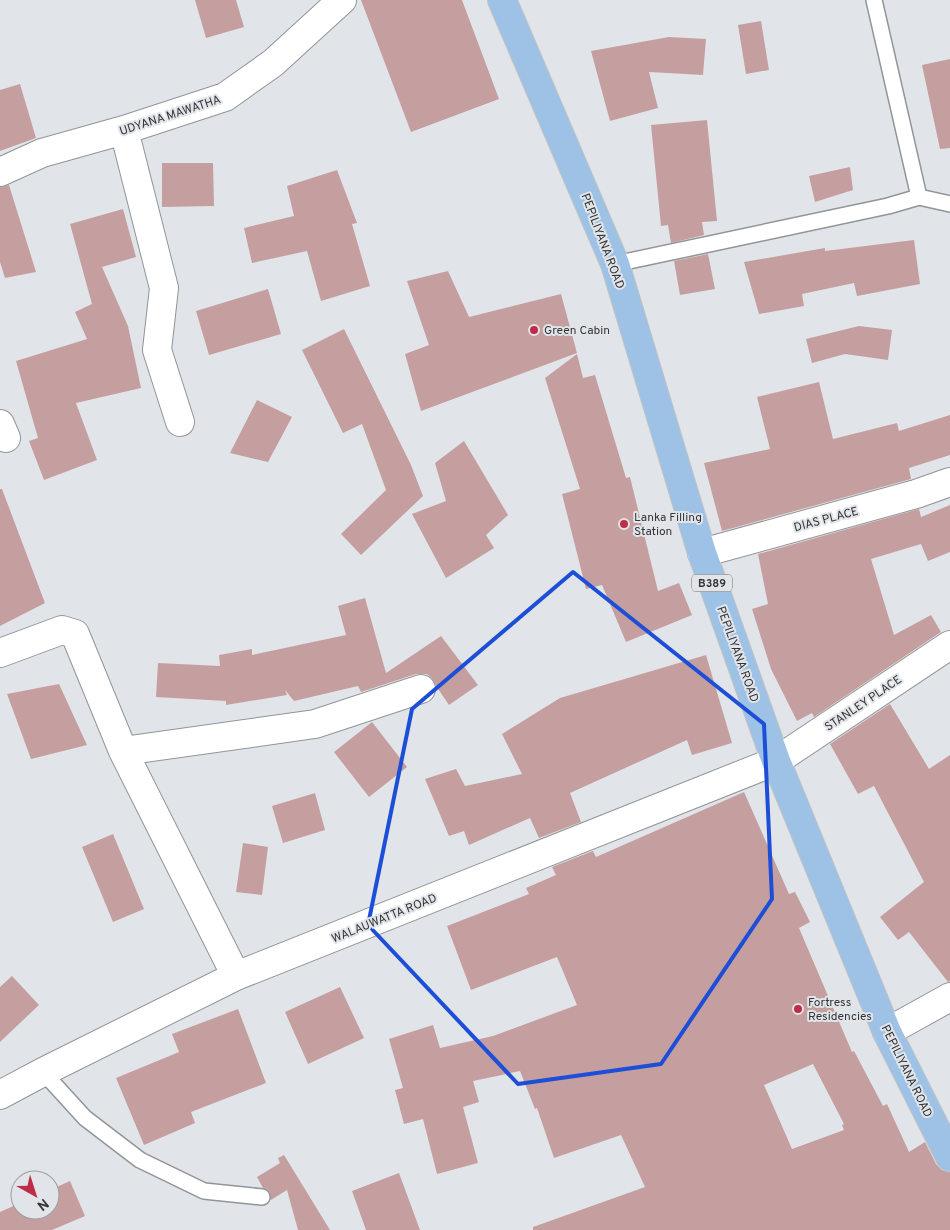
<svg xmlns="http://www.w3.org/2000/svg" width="950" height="1230" font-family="Overpass,sans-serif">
<rect width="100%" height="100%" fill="#e1e5e9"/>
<path fill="#c59fa0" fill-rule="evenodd" d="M195,0H236L244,27L206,38Z
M361,0H462L499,99L411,132Z
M761,21L769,70L746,74L738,25Z
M669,37L706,39L703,75L649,72L658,108L610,121L591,51Z
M950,59V148L940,149L922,65Z
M20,84L36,138L0,151V90Z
M707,120L717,221L702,222L704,235L671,243L668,225L661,226L651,125Z
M162,163H213L214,206L162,207Z
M850,167L853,190L815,202L809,176Z
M337,170L357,223L352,224L370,286L321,301L307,251L252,263L244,228L294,216L287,186Z
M9,185L36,272L5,278L0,262V187Z
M123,209L136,257L102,267L128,326L141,388L76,403L97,460L44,480L29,441L38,438L16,361L87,339L75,312L92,304L70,224Z
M914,240L920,284L857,296L854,283L802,294L804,306L759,314L744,262L825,248V251Z
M708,254L715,289L680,295L674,261Z
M448,271L469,317L561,294L577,353L421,411L405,354L429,345L407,281Z
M268,289L281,334L209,355L196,311Z
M859,326L892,330L888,360L845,354L812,363L806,339Z
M344,329L411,465L423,496L361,555L341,534L386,490L362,424L343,433L302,350Z
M577,354L583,378L595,375L626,478L630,477L658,591L679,583L692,615L626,642L602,585L586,589L562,494L580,489L545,378Z
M819,382L833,439L897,423L899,431L950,415V455L909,468L911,479L722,531L704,463L770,449L757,397Z
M257,400L292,417L268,462L230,453Z
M464,441L508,515L486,535L494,548L446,578L412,514L446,501L435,463Z
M0,489H2L45,603L0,626Z
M950,505V552L928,561L921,544L871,559L894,635L931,615L941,632L814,717L812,713L797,721L771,669L752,609L768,604L758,554L919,509L921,517Z
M365,598L386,673L441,636L478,685L449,705L436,686L432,678L427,674H416L361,692L358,686L294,701L285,690L287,695L226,705V701L156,697L158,663L220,666L219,655L252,649V655L346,635L338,606Z
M706,655L732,743L692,755L687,740L570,793L581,822L539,838L530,818L469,845L464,831L449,836L425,779L456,769L465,786L522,774L502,734L560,698Z
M59,684L87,745L31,759L7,694Z
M890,704L929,769L950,755V981L948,982L909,932L898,940L880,917L924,882L874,786L858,794L830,744Z
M372,722L407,767L369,797L334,752Z
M744,792L789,894L795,892L810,922L799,928L852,1052L854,1051L883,1106L887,1104L909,1152L925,1142L936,1164L942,1170L950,1172V1230H533V1227L645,1187L621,1135L554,1158L537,1108L535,1109L520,1071L473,1081L479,1102L463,1107L478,1163L437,1174L423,1119L404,1124L395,1090L403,1088L389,1039L433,1025L440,1048L493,1036L577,1005L557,957L471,990L447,926L529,894L526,888L556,875L552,867L593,851L596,857ZM813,1064L844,1124L842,1125L844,1130L792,1149L764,1085Z
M315,793L325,830L283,843L272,806Z
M113,834L144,909L113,922L82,847Z
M243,843L268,847L262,895L236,892Z
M12,976L39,1005L0,1042V987Z
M340,987L364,1038L308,1064L285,1012Z
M238,1009L266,1083L191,1112L195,1123L144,1145L116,1078L179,1052L172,1034Z
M284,1155L330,1230H298L287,1190L271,1200L270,1193L268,1190L263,1188L257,1177L280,1163L278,1158Z
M399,1173L420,1230H366L352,1191Z
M70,1181L85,1216L52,1230H0V1212L20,1203V1210H50V1190Z"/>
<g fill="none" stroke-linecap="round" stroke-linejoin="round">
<defs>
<path id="service" d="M874,0L919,197
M615,264L888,206L919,197L950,204
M43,1072L85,1118L140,1160L204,1191L262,1197"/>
<path id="minor" d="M124,130L164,288L157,350L180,422
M0,172L42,153L124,130L225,97L273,63L342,0
M0,424L6,438
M702,553L916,494L950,482
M0,653L62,630L75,634L123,751L236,976
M123,751L315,724L421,689
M887,1032L950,997
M0,1095L43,1072L236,976L776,761L950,645"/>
<path id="primary" d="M502,0L615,264L702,553L776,761L887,1032L950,1157"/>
</defs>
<use href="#service" stroke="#919598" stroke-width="18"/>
<use href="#minor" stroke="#919598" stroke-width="30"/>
<use href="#primary" stroke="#c2c3c3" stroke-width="30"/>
<use href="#service" stroke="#fff" stroke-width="15"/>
<use href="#minor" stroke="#fff" stroke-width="28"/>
<use href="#primary" stroke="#9dc2e6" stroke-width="28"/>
</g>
<path fill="none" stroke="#1d4ed8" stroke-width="4" stroke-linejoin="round" d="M573,572L764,724L772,899L661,1064L518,1084L368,925L412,709Z"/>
<g fill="#be2d46" stroke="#e1e5e9" stroke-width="2">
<circle cx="534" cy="330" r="5"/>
<circle cx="624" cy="524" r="5"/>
<circle cx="798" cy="1009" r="5"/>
</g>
<g text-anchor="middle" stroke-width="4" stroke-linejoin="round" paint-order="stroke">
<rect fill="#e1e5e9" stroke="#696a6d" stroke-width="1" x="692" y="574.5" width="40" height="17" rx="4"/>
<g font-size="11" font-weight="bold" fill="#353638">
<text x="712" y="587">B389</text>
</g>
<g font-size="12" fill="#353638" stroke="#e1e5e9">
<text transform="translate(170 115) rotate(-18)" y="4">UDYANA MAWATHA</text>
<text transform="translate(603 241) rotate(69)" y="4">PEPILIYANA ROAD</text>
<text transform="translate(826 519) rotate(-15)" y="4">DIAS PLACE</text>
<text transform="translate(738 654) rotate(70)" y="4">PEPILIYANA ROAD</text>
<text transform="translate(863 703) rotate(-34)" y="4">STANLEY PLACE</text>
<text transform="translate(384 918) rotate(-22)" y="4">WALAUWATTA ROAD</text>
<text transform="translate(907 1071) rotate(64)" y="4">PEPILIYANA ROAD</text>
</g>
<g font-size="12" fill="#353638" stroke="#e1e5e9" text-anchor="start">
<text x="544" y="334">Green Cabin</text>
<text x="634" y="521">Lanka Filling<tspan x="634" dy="14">Station</tspan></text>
<text x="808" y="1006">Fortress<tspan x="808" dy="14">Residencies</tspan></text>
</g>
</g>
<g transform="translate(35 1195) rotate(141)"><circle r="24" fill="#e1e5e9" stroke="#9c9fa2"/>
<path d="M0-4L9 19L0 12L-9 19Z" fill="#be2d46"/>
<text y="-8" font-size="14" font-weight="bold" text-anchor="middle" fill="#353638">N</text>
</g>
</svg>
